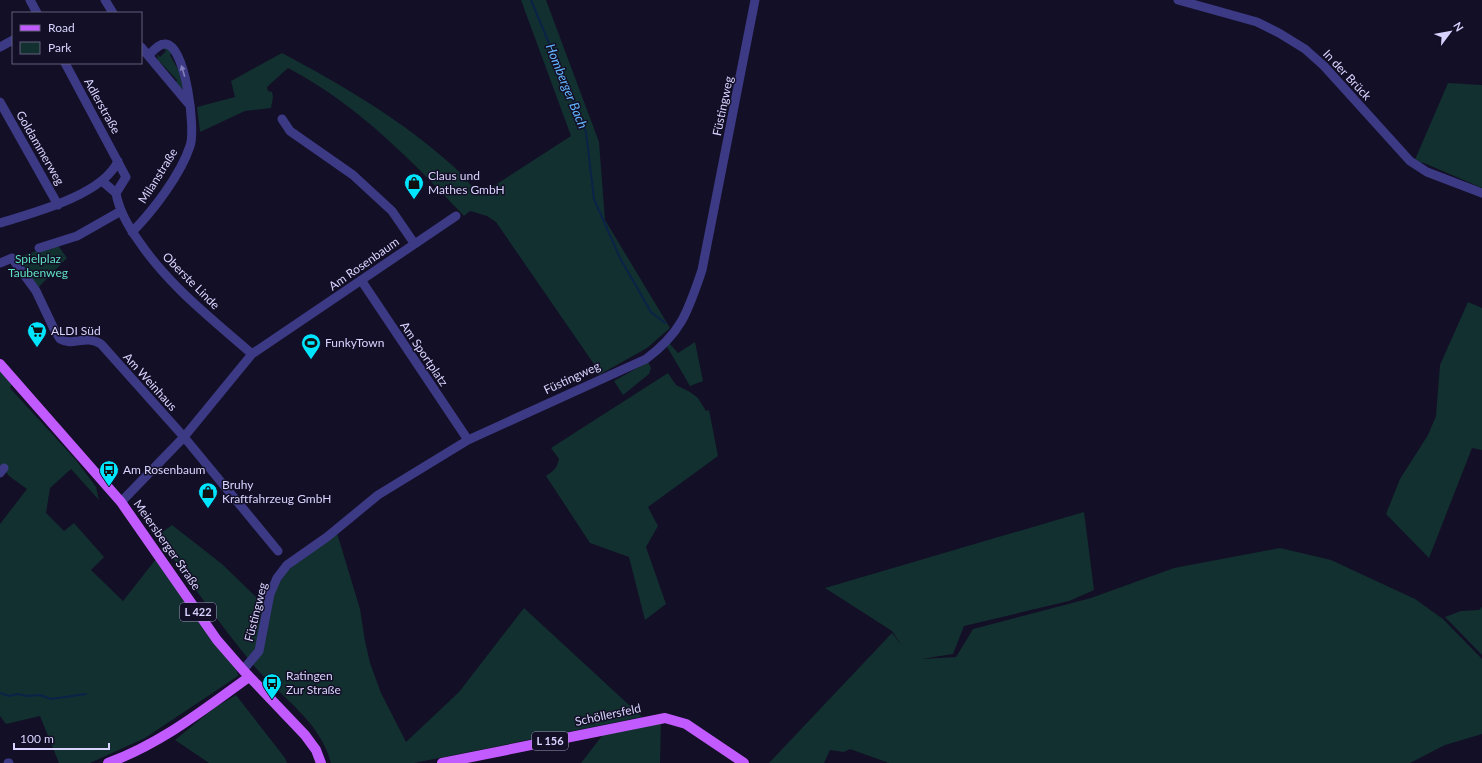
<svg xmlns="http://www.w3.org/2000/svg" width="1482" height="763" font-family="Lato,sans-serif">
<rect width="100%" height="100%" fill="#130f26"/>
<path fill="#12302f" d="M521,0H546L599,142L605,220L670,328L647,348L599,375L598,370L496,222L487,216L470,211L464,216C411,160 357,104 288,68L267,87L268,91L272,92L273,97L271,108L245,111L200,132L197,107L235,97L231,81L282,53C342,85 402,120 453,166C463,175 471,186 480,195L571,136Z
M164,46L172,53L170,55L179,71L186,95L176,82L177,80L160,62L158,63L157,54L160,57L166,51L162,47Z
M1448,83L1482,85V188L1424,163L1414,162Z
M57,244L67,258L37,289L15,258Z
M1468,302L1482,308V450L1472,448L1429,558L1386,514L1400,479L1428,435L1436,416L1440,365Z
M695,342L703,381L690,386L666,345L669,343L678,353Z
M648,362L651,368L649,374L623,395L614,381Z
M0,371L12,384L10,388L76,460L96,487L99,500L71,469L50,488L46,513L64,531L74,523L104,557L91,570L123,601L156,559L237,671L238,676L145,738L90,763H59L40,716L6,724L0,716V524L27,489L9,476L0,465Z
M668,373L676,385L690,392L698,398L706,411L709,410L718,456L648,507L658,526L646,547L666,604L645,620L629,557L590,543L546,476C553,471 557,469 559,459L551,448Z
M1084,512L1094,590L1069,601L964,626L953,654L921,659L956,657L973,629L1091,598L1174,568L1280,548L1331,560L1415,599L1443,619L1482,659V734L1445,745L1410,763H889L850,749L844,752L830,750L824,763H769L892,633L902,646L892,631L825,588Z
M172,525L222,564L258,599L270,606L277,586L289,569L337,533L360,609L365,641L370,663L381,693L406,742L459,692L524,608L642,717L414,763H331C320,721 282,698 255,667C220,625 189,580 157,536Z
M1482,607V655L1445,617L1461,611L1479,610Z
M236,695L285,758L287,763H209L175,740L214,708Z
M661,721L660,763H581L605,732Z"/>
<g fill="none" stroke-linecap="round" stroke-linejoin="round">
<path stroke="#0c2248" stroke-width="2" d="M531,0L586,132L594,199L620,258L651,312L665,323
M0,693L9,696L17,694L28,696L40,695L51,699L86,694"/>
<path stroke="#3d3a85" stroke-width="9" d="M30,0L37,13
M105,0L113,13
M1178,0L1257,22L1279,33L1305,49L1324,66L1410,161L1427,172L1482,193
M0,47L13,40
M141,47L188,103
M65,63L126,177L116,193
M0,102L58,205
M282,119L290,131L353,175L392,211L414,243
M102,181L116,193
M116,193C119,211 128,226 138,240C169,286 211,318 252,354
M0,223C33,213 103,195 118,161
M132,232C153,211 181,174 190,146C196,130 186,47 166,44C159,43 153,51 149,55
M39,248L77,236L121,211
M0,263L12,258L36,291L54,329L60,339C73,347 85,334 101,344L184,437L278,551
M361,280L468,440
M0,473L4,468
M121,502L184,437L252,354L456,216
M243,670L259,651L270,594L277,578L287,565L327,537L378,495L468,440L646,359C682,332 688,311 702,270L755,0
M8,763H9"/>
<path stroke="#c25bff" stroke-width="10" d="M0,364L121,502L217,640L243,670L305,735L316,750L321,763
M108,763C162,743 203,710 249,677
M442,763L665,718L686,724L744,763"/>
</g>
<defs><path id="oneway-solid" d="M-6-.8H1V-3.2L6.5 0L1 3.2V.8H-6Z"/></defs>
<use fill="#837fbc" href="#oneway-solid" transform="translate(183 71) rotate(-107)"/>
<defs>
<symbol id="shop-pin" viewBox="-11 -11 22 30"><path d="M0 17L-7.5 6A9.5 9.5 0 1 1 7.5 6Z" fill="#00e5ff" stroke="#130f26"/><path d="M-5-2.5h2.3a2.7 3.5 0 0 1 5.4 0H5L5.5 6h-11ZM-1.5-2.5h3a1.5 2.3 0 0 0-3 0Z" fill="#111"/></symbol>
<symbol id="supermarket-pin" viewBox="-11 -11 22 30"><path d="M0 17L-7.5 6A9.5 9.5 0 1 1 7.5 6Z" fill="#00e5ff" stroke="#130f26"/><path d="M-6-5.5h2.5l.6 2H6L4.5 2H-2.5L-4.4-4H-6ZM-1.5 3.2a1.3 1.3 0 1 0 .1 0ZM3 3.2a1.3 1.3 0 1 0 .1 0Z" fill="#111"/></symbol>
<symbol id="stadium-pin" viewBox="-11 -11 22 30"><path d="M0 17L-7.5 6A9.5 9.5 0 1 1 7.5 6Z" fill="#00e5ff" stroke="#130f26"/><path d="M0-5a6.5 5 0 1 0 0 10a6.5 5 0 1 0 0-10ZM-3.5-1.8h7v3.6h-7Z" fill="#111"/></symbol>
<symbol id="bus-pin" viewBox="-11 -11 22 30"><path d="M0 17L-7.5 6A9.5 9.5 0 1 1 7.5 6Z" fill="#00e5ff" stroke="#130f26"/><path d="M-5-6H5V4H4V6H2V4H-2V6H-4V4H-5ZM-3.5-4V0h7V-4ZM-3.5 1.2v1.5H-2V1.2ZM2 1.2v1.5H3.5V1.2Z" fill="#111"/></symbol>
</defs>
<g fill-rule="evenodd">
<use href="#shop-pin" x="403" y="172" width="22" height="30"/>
<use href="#supermarket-pin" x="26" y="320" width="22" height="30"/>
<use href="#stadium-pin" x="300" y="332" width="22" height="30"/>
<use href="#bus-pin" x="98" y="459" width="22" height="30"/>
<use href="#shop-pin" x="197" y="481" width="22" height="30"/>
<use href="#bus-pin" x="261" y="672" width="22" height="30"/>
</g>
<g text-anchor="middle" stroke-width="3" stroke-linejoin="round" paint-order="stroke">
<g fill="#130f26" stroke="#9e99be" stroke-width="1">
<rect x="180" y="603" width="36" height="18" rx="3"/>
<rect x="532" y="732" width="36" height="18" rx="3"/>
</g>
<g font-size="11" font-weight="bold" fill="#d9d4ff">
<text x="198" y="616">L 422</text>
<text x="550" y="745">L 156</text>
</g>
<g font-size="12" fill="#d9d4ff" stroke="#130f26">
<text transform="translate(1347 75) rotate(47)" y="4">In der Brück</text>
<text transform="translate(102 106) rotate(61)" y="4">Adlerstraße</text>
<text transform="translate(723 106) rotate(-78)" y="4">Füstingweg</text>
<text transform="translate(40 148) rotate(60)" y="4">Goldammerweg</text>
<text transform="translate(158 176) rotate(-58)" y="4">Milanstraße</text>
<text transform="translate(364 264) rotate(-35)" y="4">Am Rosenbaum</text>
<text transform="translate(191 281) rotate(45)" y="4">Oberste Linde</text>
<text transform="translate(424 354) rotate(56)" y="4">Am Sportplatz</text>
<text transform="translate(572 378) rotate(-25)" y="4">Füstingweg</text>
<text transform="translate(150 382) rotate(48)" y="4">Am Weinhaus</text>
<text transform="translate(167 545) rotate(55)" y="4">Meiersberger Straße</text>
<text transform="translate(256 612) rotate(-76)" y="4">Füstingweg</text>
<text transform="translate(608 715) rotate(-12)" y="4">Schöllersfeld</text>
</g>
<g font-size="12" fill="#d9d4ff" stroke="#130f26" text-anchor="start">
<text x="428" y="180">Claus und<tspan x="428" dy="14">Mathes GmbH</tspan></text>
<text x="51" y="335">ALDI Süd</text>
<text x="325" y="347">FunkyTown</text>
<text x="123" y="474">Am Rosenbaum</text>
<text x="222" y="489">Bruhy<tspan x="222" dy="14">Kraftfahrzeug GmbH</tspan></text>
<text x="286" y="680">Ratingen<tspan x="286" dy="14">Zur Straße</tspan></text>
</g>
<g font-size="12" fill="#5fe0c0" stroke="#130f26">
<text x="38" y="263">Spielplaz<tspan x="38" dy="14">Taubenweg</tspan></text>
</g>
<g font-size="13" font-style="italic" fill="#62b6ff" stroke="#130f26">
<text transform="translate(567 86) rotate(68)" y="5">Homberger Bach</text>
</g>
</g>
<rect x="12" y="12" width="130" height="52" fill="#130f26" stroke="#625e7d"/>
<rect x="20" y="25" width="20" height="6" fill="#c25bff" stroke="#625e7d"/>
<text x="48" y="32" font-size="12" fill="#d9d4ff">Road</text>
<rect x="20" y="42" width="20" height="12" fill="#12302f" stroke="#625e7d"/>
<text x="48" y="52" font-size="12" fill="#d9d4ff">Park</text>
<g transform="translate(1450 32) rotate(58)" stroke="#130f26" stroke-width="3" paint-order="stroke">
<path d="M0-3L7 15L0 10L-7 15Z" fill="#d9d4ff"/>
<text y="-6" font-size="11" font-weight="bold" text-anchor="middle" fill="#d9d4ff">N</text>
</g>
<path d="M14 743v6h95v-6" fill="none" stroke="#d9d4ff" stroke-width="2"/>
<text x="20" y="743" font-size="12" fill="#d9d4ff" stroke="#130f26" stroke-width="3" paint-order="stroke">100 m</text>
</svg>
